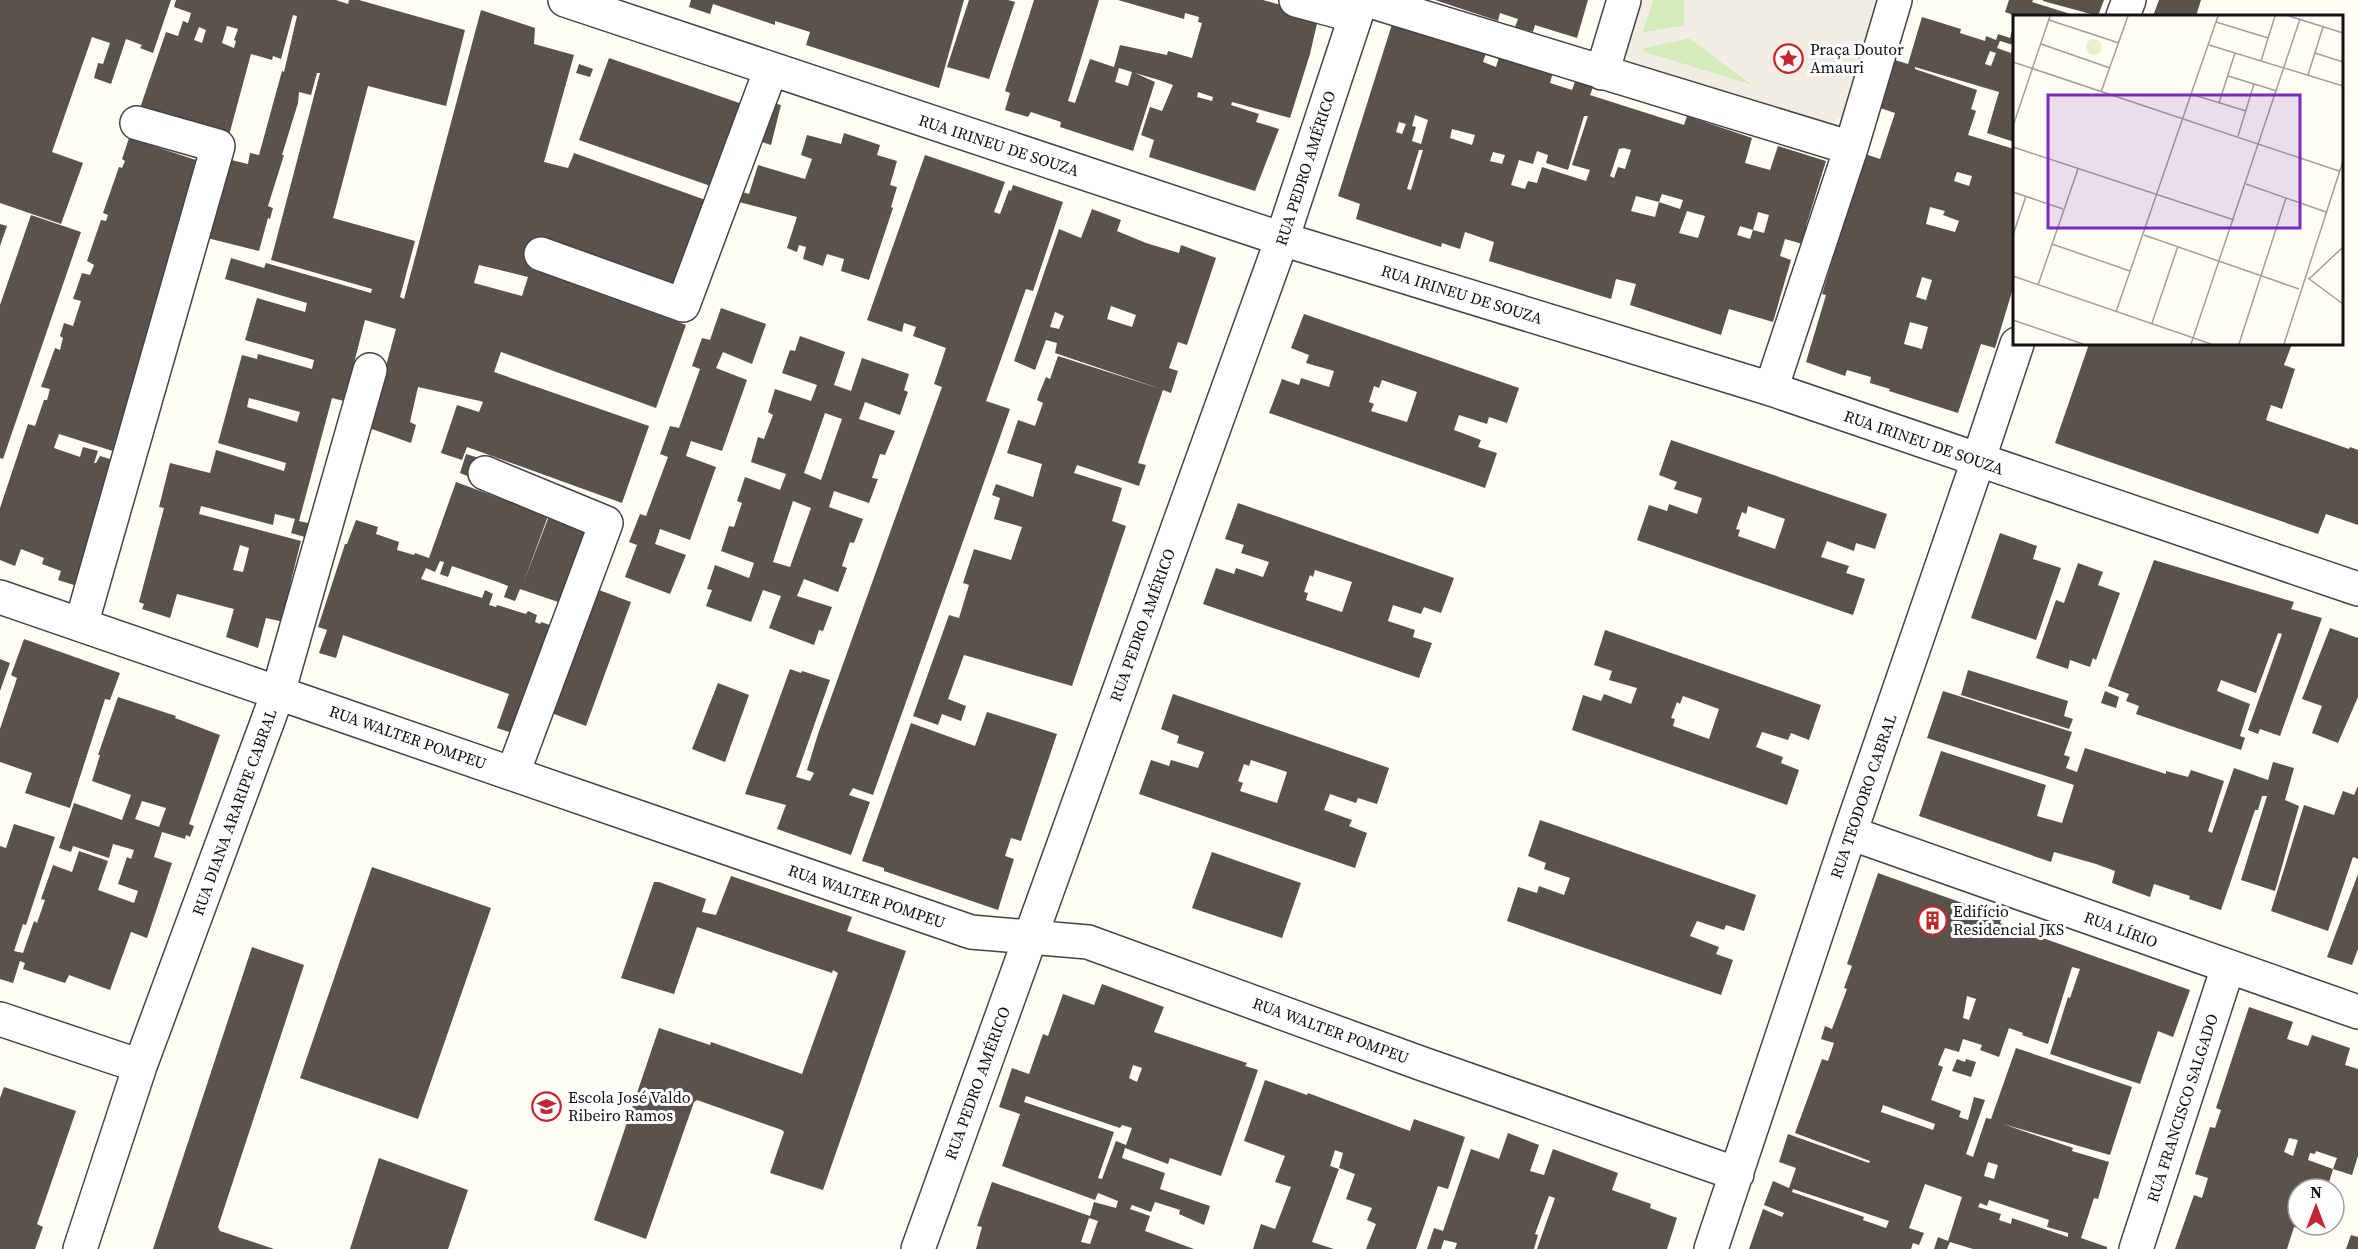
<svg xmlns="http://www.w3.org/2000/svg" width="2358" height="1249" font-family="'Source Serif 4',serif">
<rect width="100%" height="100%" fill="#fffdf5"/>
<path fill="#d5ebbd" d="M1653,0H1684V26L1642,33Z
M1689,38L1754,86L1644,52L1643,48Z"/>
<path fill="#f1ede2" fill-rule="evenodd" d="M1640,0H1653L1642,33L1684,26V0H1878L1844,116L1828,125L1633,64L1624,51ZM1689,38L1752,84V85L1644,52L1643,48Z"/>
<path fill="#5a524d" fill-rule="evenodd" d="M0,0H171L153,53L140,48L142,45L126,39L111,84L94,78L98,63L103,64L110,43L92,37L52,152L83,163L61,224L0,203Z
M176,0H336L348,4L349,0H359L465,30L446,106L368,86L333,218L415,241L400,297L404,299L481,10L535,28L534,44L574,55L544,162L568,168L574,153L714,203L682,286L542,238L531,269L686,325L656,408L501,352L494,372L649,426L622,503L467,447L462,460L441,453L457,405L479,412L483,402L480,401L418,387L410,422L416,425L411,443L369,428L396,329L365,320L352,371L356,372L348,402L332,398L299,521L317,525L312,539L291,533L295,519L275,514L273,525L201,506L199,514L301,541L290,585L303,588L293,624L266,618L258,648L226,637L234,609L177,594L170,618L142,609L144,604L139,602L164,508L159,507L170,463L210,473L216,450L284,471L286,463L218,443L242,355L257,359L258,354L312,369L314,360L245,340L257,298L305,312L307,303L225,279L231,258L264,268L266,263L371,293L372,289L271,260L320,73H317L311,95L299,92L298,103L282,155H284L268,206L273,208L270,219L268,218L259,251L203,237L223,158L248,164L250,153L259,155L282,71L284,72L297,16L293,15L281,59L273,56L272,60L251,54L228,139L140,108L166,32L178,36L183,21L188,23L191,13L174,7ZM227,26L238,29L234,40L236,41L234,48L222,43ZM199,27L206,30L202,43L194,40ZM479,265L528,277L522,296L474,283ZM249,398L300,412L297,422L247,407ZM240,545L249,548L243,572L233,570Z
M691,0H964L939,88L806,45L810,32L775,21V25L713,4L710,14L689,7Z
M969,0H1008L1015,2L989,79L947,67Z
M1034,0H1099L1068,101L1075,103L1090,59L1114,67L1120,45L1167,55L1168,51L1192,58L1202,23L1198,22L1199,17L1185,13L1184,19L1118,0H1263L1319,15L1310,54L1290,118L1232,102L1231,105L1259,114L1256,122L1279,129L1255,191L1149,157L1154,140L1141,135L1150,107L1162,111L1173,85L1159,80L1135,73L1155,82L1133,151L1060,127L1061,122L1031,112L1028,117L1005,110L1010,93L1005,91ZM1119,68L1132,72L1128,86L1115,82ZM1198,92L1213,97L1212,101L1197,97Z
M1435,0H1588L1577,38L1535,25L1533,32L1515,27L1518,19L1500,13L1498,21Z
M2009,0H2033L2032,2L2077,16H2016L2005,12Z
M2104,0L2098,16L2043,1V0Z
M2159,0H2201L2196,16H2153Z
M1922,17L1961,29L1960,33L1985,41L1986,36L1996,40L1998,34L2010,38L2014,24V142L1987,133L1999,92L1915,67V69L1977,90L1971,109L1976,111L1968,135L2014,149V285L1995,348L1981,344L1958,413L1889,391L1890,389L1870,383L1871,377L1847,370L1845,376L1806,362L1826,295L1822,294L1865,154L1880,159L1895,113L1880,108L1895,60L1908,64ZM2000,41L2013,45L2011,53L1997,48ZM1990,51L1996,53L1991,66L1985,64ZM1957,172L1972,176L1969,186L1954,181ZM1930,207L1945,211L1943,215L1959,221L1955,232L1926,224ZM1922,277L1932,280L1926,300L1916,297ZM1910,322L1928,327L1922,349L1904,344Z
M1393,21L1487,50L1483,62L1496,67L1500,54L1553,72L1550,83L1572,90L1576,79L1594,85L1590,95L1684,125L1687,116L1752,138L1745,163L1770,170L1778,146L1826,161L1806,226L1811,228L1806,245L1785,239L1780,256L1791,260L1773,322L1729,309L1721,335L1630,305L1636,284L1616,279L1611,299L1489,261L1494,242L1465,232L1460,249L1442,243L1441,247L1356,219L1360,204L1338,196ZM1415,115L1428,120L1421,144L1412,141L1416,127L1412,126ZM1584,116H1588L1572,165L1590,170L1586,181L1542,167L1537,183L1528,181L1525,189L1511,185L1519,160L1533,164L1537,151L1548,155L1546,163L1568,170ZM1399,122L1406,124L1402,134L1396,132ZM1452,129L1475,135L1472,145L1450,138ZM1624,148L1631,150L1625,169L1618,167L1614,178L1610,176L1619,149ZM1419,150H1423L1411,190L1407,189ZM1493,152L1505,155L1502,164L1490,161ZM1662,194L1683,200L1680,209L1659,202L1655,217L1631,211L1636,196L1659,202ZM1687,211L1705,216L1698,238L1679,233ZM1758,212L1769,215L1764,233L1753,230ZM1740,226L1753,230L1750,239L1737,235Z
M609,58L751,107L719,189L579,140Z
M579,64L593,69L590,77L576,73Z
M766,101L781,105L771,145L753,139Z
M844,133L880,145L877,155L897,161L890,185L897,187L891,207L893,208L869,280L841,271L844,259L827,254L823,266L803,259L806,247L799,245L797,252L787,248L797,217L731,200L735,190L749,194L758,165L805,179L812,159L801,155L807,135L841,144Z
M129,138L196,160L116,452L59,434L54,448L80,457L83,447L98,451L94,463H96L100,456L113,460L111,471L96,514H99L74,585L58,580L61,571L42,564L44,558L21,549L15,566L0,560V508L28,424L35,426L44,400H47L50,389L41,387L55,348L60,350L63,338L60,336L64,323L73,326L81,301L73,299L82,273L90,275L94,265L87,261L101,220L106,221L108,215L103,213L119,167L122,168L125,161L122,159Z
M925,155L1005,182L994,212L1000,214L1009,190L1011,191L1013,185L1063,202L1033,291L1026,289L986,401L1010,409L879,778L873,795L853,788L849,795L870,802L851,855L777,829L786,805L745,794L790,669L801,673L802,671L830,680L796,777L810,781L814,773L807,770L818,734L942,387L934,384L946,348L913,336L916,327L904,323L902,332L867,320Z
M1092,209L1121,220L1117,231L1146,243L1179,253L1181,245L1216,258L1187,345L1178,342L1169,368L1178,371L1171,393L1163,390L1146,439L1138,463L1146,465L1139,486L1077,465L1074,473L1122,488L1112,521L1126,526L1072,686L964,655L948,699L966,706L961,721L942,714L938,725L913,716L949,615L959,618L969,585L963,583L974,549L1011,560L1022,527L994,519L1000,498L992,495L996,484L1033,497L1042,464L1007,453L1018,420L1035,426L1043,403L1037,400L1039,394L1046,377L1050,379L1058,356L1161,389L1055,353L1057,343L1046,340L1035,370L1014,361L1059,229L1081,238ZM1111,306L1136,315L1132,327L1107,319ZM1055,312L1064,316L1059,329L1050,327Z
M31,215L81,232L3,459L0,458V305Z
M0,224L7,226L0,246Z
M721,308L766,324L752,364L723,352L716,368L747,380L722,451L691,441L686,456L716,467L690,540L660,529L655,544L686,555L670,594L625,577L637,545L629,542L640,514L646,516L668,457L660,454L670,426L679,428L700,369L692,366L702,338L710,340Z
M1304,314L1519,388L1507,423L1489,417L1487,424L1459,415L1454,430L1481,440L1478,447L1497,453L1485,488L1269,413L1282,379L1299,385L1301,378L1329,387L1334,371L1306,363L1309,355L1291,348ZM1382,380L1417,392L1407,422L1371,411L1374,404L1369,402L1374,386L1379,388Z
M800,336L845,352L834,385L851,391L862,358L909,374L904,390L908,392L900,415L865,402L859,419L895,431L885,455L880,454L872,478L878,479L869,503L834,491L829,507L863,519L854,543L850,542L842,566L847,568L838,592L804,579L797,596L832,607L823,631L819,630L814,645L769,628L781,596L763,590L751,622L706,606L712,590L707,589L715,565L749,578L754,563L721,551L729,526L734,527L742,503L737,501L745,477L780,490L786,474L751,462L758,437L764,439L773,415L768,412L775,389L811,401L817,385L782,373L790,350L795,351ZM825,413L842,419L821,480L804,473ZM793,501L811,508L790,567L773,562Z
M2089,344H2292L2284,365L2295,369L2282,409L2271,405L2266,420L2349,449L2350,447L2358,450V525L2326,514L2318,534L2055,443Z
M1671,440L1887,514L1875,549L1856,543L1854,551L1827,541L1821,557L1849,566L1846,573L1865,579L1853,615L1637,540L1649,505L1667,511L1669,504L1697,514L1702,498L1674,489L1677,482L1659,475ZM1748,506L1785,519L1775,549L1738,536L1740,530L1736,529L1742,512L1746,514Z
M466,454L479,458L472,478L460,473Z
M456,482L548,516L523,584L549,516L594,533L567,605L520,589L515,601L504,597L508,586L498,582L452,566L448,577L440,574L444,562L440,561L435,572L426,568L421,579L482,598L485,590L493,594L489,605L496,607L497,605L526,614L528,611L537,615L535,622L540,624L541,622L559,628L521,736L497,728L509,694L343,635L336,658L319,653L327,630L318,627L345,544H347L356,520L378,527L376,534L399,542L397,550L414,555L415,553L429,558Z
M1238,503L1454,578L1441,613L1424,607L1421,614L1393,605L1388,621L1415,630L1413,637L1432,643L1419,678L1203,604L1216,568L1234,574L1236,568L1263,577L1269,562L1241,553L1244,545L1225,539ZM1315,570L1352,582L1342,612L1306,600L1308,593L1304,592L1310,575L1313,577Z
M2000,533L2037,546L2033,559L2061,568L2036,640L1971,618Z
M2154,560L2294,602L2291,609L2322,618L2280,736L2260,729L2258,734L2248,730L2282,634L2278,633L2256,693L2221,680L2217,691L2250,704L2240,736L2245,738L2241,750L2136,714L2139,706L2126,701L2129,694L2108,686Z
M2078,563L2103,572L2098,585L2120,593L2096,660L2093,658L2090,667L2070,660L2068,669L2036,658L2056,600L2064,603Z
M591,587L631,602L586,726L546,711Z
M2330,628L2358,638V697L2338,743L2312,733L2322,706L2302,699Z
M1605,630L1821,705L1809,740L1791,733L1788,740L1762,732L1756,747L1783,757L1781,763L1799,770L1787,805L1572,730L1583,695L1601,701L1604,694L1631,704L1637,688L1609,680L1612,671L1594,665ZM1683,696L1719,709L1709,739L1673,726L1675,719L1671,718L1677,702L1680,704Z
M24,639L120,673L110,700L105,699L70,808L25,793L32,773L0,762V729L17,678L11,675Z
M0,659L10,663L0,691Z
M1968,670L2068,701L2064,716L2073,719L2069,729L1961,695Z
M718,683L749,695L725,762L692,749Z
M1943,691L2072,732L2064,755L2070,757L2066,768L2077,772L2085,748L2166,774V771L2188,777L2191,770L2224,781L2208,831L2212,833L2234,768L2268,780L2273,762L2294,768L2285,800L2299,806L2275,891L2241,880L2267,796H2262L2258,810H2255L2221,910L2189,899L2190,896L2154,884L2150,897L2112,883L2115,871L2096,864L2054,852L2051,862L1919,816L1941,751L2046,785L2037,816L2062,823L2074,785L1927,738Z
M2105,691L2119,697L2116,708L2101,703Z
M1173,694L1389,768L1377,804L1358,798L1356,803L1330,794L1324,810L1352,820L1349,826L1367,833L1355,868L1139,794L1151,760L1169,766L1171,760L1198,768L1204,752L1177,743L1179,736L1161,729ZM1251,760L1287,772L1277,803L1240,791L1243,783L1238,781L1244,764L1249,766Z
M118,697L176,716L175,718L220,735L189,824L194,826L190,837L186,835L185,839L162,832L154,857L172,863L147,938L131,932L110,990L69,975L65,983L23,969L25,963L20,961L13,983L0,979V846L6,848L14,824L55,837L26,925L23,924L14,951L23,953L34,921L37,923L45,900L41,899L53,865L72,872L79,851L108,861L98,890L134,903L138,891L118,884L127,857L131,859L134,850L113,844L109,858L73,846L71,852L59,848L74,803L122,820L131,795L92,781L100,755H98ZM142,801L166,808L159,827L135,819Z
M987,712L1057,734L1021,841L1011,838L1005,856L1014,859L998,910L884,871V868L862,861L911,723L975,746Z
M2358,786V859L2353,857L2328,931L2271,911L2304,805L2334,815L2343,791L2354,795Z
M1540,820L1756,895L1744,931L1726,925L1724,930L1697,921L1690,936L1719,947L1716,954L1733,960L1721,995L1507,921L1518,887L1537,893L1539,886L1564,895L1570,878L1544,869L1546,863L1528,856Z
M1212,852L1301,883L1282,938L1192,908Z
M372,867L491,908L418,1119L300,1078Z
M1878,873L2002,917L2000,923L2190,990L2173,1037L2158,1031L2140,1084L2050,1054L2068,997L2070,998L2080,969L2072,967L2048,1044L2022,1035L2023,1033L2009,1028L1999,1057L1980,1050L1982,1045L1963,1039L1959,1052L1945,1048L1938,1065L1943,1067L1931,1100L1961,1111L1959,1117L1968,1120L1974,1097L1985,1100L1966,1154L1973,1157L1986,1118L1991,1119L2016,1048L2132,1087L2110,1155L2003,1124L2073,1148L2072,1151L2109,1162L2098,1199L2094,1198L2081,1238L2107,1247V1249H1973L1950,1242L1947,1249H1934L1938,1237L1948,1241L1962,1197L1925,1184L1909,1228L1924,1233L1919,1245L1913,1243L1911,1249H1749L1763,1209L1782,1217L1784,1213L1764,1205L1773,1181L1789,1188L1796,1168L1779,1162L1788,1134L1869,1163L1870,1161L1795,1133L1822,1059L1828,1061L1834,1043L1821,1039L1825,1026L1832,1029L1847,989L1844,988L1852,966L1847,964ZM1967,996L1976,999L1969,1020L1963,1018ZM1883,1105L1935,1124L1933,1130L1881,1112ZM1988,1162L1998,1165L1994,1179L1984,1176ZM1793,1189L1889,1221L1886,1228L1863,1220L1864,1217L1792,1192ZM1989,1200L2049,1220L2047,1227L2068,1233V1237L2012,1218L2011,1224L1999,1220L2001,1214L1978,1207L1980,1203L1987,1206Z
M2358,874V949L2352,965L2327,957Z
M731,876L852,917L847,931L906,951L823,1190L770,1173L784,1132L782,1130L697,1100L694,1102L646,1239L594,1220L659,1028L710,1045L711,1042L802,1074L838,973L833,970L832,973L697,927L674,994L621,978L654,882H659L706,899L702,912L716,915Z
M252,947L304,965L218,1227L220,1231L274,1249H153Z
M1102,984L1164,1007L1154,1032L1247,1063L1245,1066L1258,1070L1221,1176L1170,1158L1168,1164L1125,1148L1122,1158L1165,1173L1160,1189L1210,1206L1204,1225L1179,1214L1180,1210L1155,1202L1151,1212L1132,1205L1130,1209L1150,1216L1145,1231L1194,1249H976L982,1227L977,1226L992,1182L1090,1216L1094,1202L1116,1208L1118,1201L1098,1193L1095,1200L1002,1166L1020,1114L999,1107L1012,1068L1029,1074L1043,1034L1048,1036L1063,994L1094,1005ZM1133,1065L1142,1068L1137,1082L1129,1078ZM1026,1096L1120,1128L1122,1125L1132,1128L1126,1145L1116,1141L1102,1179L1098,1178L1114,1132L1024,1102ZM1089,1218L1098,1221L1090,1244L1081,1242Z
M2249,1007L2293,1022L2287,1039L2308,1046L2312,1035L2350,1048L2345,1065L2358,1069V1156L2352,1175L2333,1169L2337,1158L2316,1151L2315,1154L2310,1153L2308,1160L2333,1169L2327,1189H2298V1225H2321L2317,1235L2294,1227L2287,1249H2175L2194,1195L2202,1198L2208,1178L2195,1174L2210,1127L2215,1128L2221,1110L2216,1108ZM2289,1138L2298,1140L2293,1156L2284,1152Z
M1957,1059L1965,1062L1966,1059L1976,1062L1971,1077L1952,1071Z
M1265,1080L1307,1095L1308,1093L1410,1131L1414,1119L1465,1137L1448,1189L1438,1186L1416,1249H1366L1376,1224L1367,1220L1372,1208L1346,1199L1355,1174L1339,1168L1343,1153L1335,1150L1330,1166L1339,1169L1312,1242L1334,1249H1253L1261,1224L1275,1229L1291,1187L1275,1182L1285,1156L1244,1141Z
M4,1087L76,1111L37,1224L43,1227L35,1249H0V1098Z
M1508,1133L1539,1145L1530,1171L1544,1175L1553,1149L1618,1173L1612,1190L1651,1204L1650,1208L1677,1218L1667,1249H1537L1555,1198L1549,1196L1535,1234L1538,1235L1534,1249H1455L1457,1243L1444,1240L1441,1249H1427L1434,1228L1443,1231L1471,1149L1499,1159Z
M379,1158L468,1190L448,1249H350Z
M2351,1235L2358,1237V1249H2346Z"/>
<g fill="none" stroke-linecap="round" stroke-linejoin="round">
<defs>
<path id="minor" d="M565,0L1282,239L1771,389L2358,589
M1296,0L1355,16
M1367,0L1851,148
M2123,16L2129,0
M1602,73L1624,0
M541,254L683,305L771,69
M1771,389L1851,148L1895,0
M485,473L606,523L513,773
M0,597L971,932L1088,942L1420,1063L1737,1174
M81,625L218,146L137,123
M1850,833L2358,1012
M0,1019L140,1066
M80,1249L140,1066L278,693L370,370
M918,1249L1282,239L1361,0
M1711,1249L1850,833L1978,461L2017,344
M2136,1249L2228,967"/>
</defs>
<use href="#minor" stroke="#444" stroke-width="36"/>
<use href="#minor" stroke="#fff" stroke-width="33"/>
</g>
<defs>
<symbol id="sight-ring" viewBox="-11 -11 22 22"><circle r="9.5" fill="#fff" stroke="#c4262e" stroke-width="1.5"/><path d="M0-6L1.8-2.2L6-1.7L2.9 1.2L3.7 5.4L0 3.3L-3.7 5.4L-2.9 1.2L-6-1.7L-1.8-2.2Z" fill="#c4262e"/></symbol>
<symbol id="building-ring" viewBox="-11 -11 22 22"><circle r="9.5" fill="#fff" stroke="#c4262e" stroke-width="1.5"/><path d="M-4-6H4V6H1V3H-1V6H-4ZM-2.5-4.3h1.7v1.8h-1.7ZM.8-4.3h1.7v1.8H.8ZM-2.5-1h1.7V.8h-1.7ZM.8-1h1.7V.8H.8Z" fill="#c4262e"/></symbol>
<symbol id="school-ring" viewBox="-11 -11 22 22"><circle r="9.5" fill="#fff" stroke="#c4262e" stroke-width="1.5"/><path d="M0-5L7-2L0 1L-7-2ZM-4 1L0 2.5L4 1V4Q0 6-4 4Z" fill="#c4262e"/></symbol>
</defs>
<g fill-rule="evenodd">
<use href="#sight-ring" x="1772" y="42" width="33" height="33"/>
<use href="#building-ring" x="1916" y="904" width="33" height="33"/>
<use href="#school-ring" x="530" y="1090" width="33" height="33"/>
</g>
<g text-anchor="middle" stroke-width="6" stroke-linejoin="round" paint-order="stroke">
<g font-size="16" fill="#111" stroke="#fff" text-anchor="start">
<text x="1810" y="55">Praça Doutor<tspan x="1810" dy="18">Amauri</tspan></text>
<text x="1953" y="917">Edifício<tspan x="1953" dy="18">Residencial JKS</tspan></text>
<text x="568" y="1103">Escola José Valdo<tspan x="568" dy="18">Ribeiro Ramos</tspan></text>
</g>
<g font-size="16" fill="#111" stroke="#fff">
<text transform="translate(999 145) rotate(18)" y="6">RUA IRINEU DE SOUZA</text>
<text transform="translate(1305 168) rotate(-72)" y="6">RUA PEDRO AMÉRICO</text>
<text transform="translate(1462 294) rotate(17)" y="6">RUA IRINEU DE SOUZA</text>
<text transform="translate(1924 442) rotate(19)" y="6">RUA IRINEU DE SOUZA</text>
<text transform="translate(1142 625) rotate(-70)" y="6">RUA PEDRO AMÉRICO</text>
<text transform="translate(408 737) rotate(19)" y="6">RUA WALTER POMPEU</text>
<text transform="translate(1863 796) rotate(-71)" y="6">RUA TEODORO CABRAL</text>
<text transform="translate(234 812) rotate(-70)" y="6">RUA DIANA ARARIPE CABRAL</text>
<text transform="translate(867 896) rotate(19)" y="6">RUA WALTER POMPEU</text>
<text transform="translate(2121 929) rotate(20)" y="6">RUA LÍRIO</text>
<text transform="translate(1331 1030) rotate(20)" y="6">RUA WALTER POMPEU</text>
<text transform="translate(977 1083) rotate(-70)" y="6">RUA PEDRO AMÉRICO</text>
<text transform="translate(2182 1108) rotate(-72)" y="6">RUA FRANCISCO SALGADO</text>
</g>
</g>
<g transform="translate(2013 15)">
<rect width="330" height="330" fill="#fffdf5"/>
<path d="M73 32a8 8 0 1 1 16 0a8 8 0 1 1-16 0Z" fill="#e6f2cf"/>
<path fill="none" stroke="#a09f9a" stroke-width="1.5" d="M276,1L330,18M36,5L106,28M203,7L255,23M28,29L97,53M196,30L330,71M302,38L330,47M248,46L262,1M0,47L326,156M295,60L310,12M215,61L264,76M88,77L115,1M181,80L233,96M206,88L222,38M0,111L37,1M225,121L241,69M0,132L221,205M233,169L313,197M0,177L50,194M0,220L13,181M131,220L286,274M39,229L117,256M0,261L198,329M295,263L330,289M296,264L330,232M25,270L65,154M103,297L205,1M0,305L70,329M139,308L165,231M178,329L287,4M226,329L273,183M271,329L330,146"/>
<path fill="#7b2cbf" fill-opacity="0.15" stroke="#7b2cbf" stroke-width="3" d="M35,80H287V213H35Z"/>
<rect width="330" height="330" fill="none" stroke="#111" stroke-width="3"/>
</g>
<g transform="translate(2316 1207)"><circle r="28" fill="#ffffff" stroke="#a0a0a0" stroke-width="1.5"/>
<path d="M0-4.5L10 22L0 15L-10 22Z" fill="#c4262e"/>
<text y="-9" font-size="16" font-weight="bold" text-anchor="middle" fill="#111111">N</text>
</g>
</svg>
